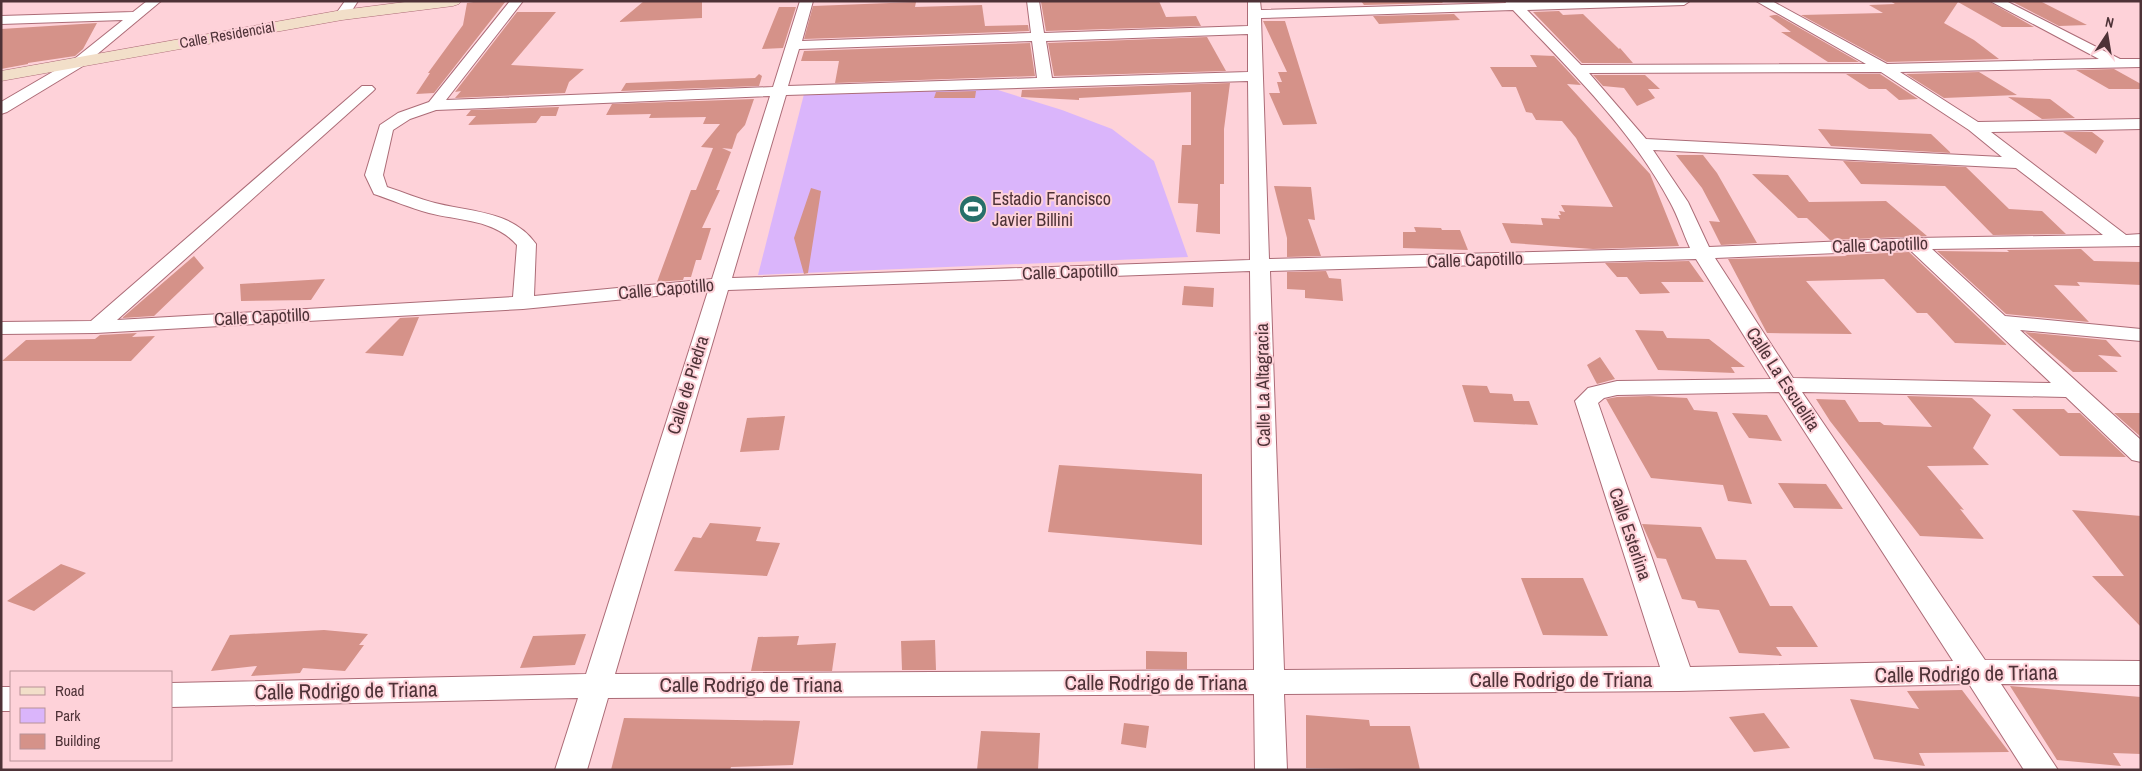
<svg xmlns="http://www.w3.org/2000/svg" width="2142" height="771" font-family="'Archivo Narrow',sans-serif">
<rect width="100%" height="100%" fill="#fed2d9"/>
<path fill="#dab5fb" d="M935,89L998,90L1062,110L1112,129L1154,161L1188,257L758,275L804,94Z"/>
<path fill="#d59289" d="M480,1H506L434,93L416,94L430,73H428L463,25L467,3Z
M644,1H702V18L619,22Z
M1159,1L1166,17L1196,16L1201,26L1046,31L1041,2Z
M1361,1H1441L1443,3L1364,5Z
M1890,1H1988L2034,27H2002L1958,2L1944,23L1974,40L1999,59L1887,62L1801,15L1883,13L1869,5L1895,4Z
M2011,1H2040L2087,25L2059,26Z
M916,2L915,7L982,5L985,26L1028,25L1029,31L804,39L813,6Z
M779,7H796L783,48L762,49Z
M1559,11L1563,15L1583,14L1619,49L1620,48L1633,63H1582L1533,12Z
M517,12H556L511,65L584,69L569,82L565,93L455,98L461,91L455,92Z
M1454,14L1460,20L1379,24L1373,16Z
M1774,15H1777L1859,62H1828L1781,32H1791L1769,16Z
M1263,21H1285L1317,124L1283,125L1269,93H1280L1277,82H1282L1278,72H1287Z
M97,23L83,49L75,56L28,63V64L1,69V29Z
M1207,37L1226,71L1054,76L1048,43Z
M1030,43L1035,76L835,83L839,61H801L804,51Z
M1530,55L1554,56L1581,85L1567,84L1650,174L1679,246L1593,249L1511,243L1502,223L1543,225L1541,218L1560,219L1558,215H1561L1559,211L1565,212L1561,205L1613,207L1576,138L1562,121L1536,120L1532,113L1526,112L1516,87H1502L1490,67H1537Z
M2114,69L2141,84V89H2109L2076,70Z
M1979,72L2017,95L1944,98L1906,74Z
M759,74L762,76L759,86L621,91L626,83L755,78Z
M1846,74H1880L1918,99L1899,100L1886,89H1869Z
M1593,75H1645L1660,89H1648L1655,98L1637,106L1624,88L1603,86Z
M1230,83L1224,129V184H1220V234L1196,232L1198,204L1178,203L1182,145H1191V92L1079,98V100L1021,97L1022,90Z
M976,91L975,98H934L936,92Z
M2008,97L2050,99L2075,118L2042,119Z
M754,99L745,125L737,134L732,149L722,148L731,152L716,190H720L702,228H711L701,260H696L691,277H684L683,280L657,282L691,190H696L713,148L701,147L720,124H703L706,117L649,118L651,114L606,115L612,104Z
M559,107L556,116H541L536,123L468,125L476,116H466L471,110Z
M1818,129L1931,134L1951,153L1831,146Z
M2063,132H2092L2104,141L2096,154Z
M1676,155H1703L1717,173L1757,243L1721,245L1709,221L1720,222L1702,188Z
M1843,161L1966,167L2009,209L2042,211L2066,234L1993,235L1945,186L1861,184Z
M1752,174L1788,175L1809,202L1886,201L1927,236L1830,240L1807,218H1798Z
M1274,186L1311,187L1315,220L1308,219L1321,256L1287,257V238Z
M811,188L821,191L808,273L804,274L794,238Z
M1414,227L1441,228L1442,230H1460L1468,250L1403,248V232H1416Z
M2081,249L2094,261L2141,262V285L2077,282L2080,286L2054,285L2089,322L2006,314L1937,251L2009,252L2007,250Z
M1909,252L2007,345L1955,343L1927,313H1917L1884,279L1806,281L1852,334L1767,333L1728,259L1847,256L1845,255Z
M194,256L204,268L154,316L122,318Z
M1689,261L1704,282H1661L1670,293L1640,294L1627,277H1617L1605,263Z
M1326,271L1329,278L1341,279L1343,301L1305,298V290L1287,289V272Z
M325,279L311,300L241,301L240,284Z
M1184,286L1214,288L1213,307L1182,305Z
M419,317L403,356L365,353L400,318Z
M1635,330L1663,331L1667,338L1709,339L1745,367H1731L1735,373L1658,370Z
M2025,332L2106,340L2122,357L2098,355L2118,372H2073Z
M137,333L132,337L155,336L131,361H2L26,340L95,339L100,335Z
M1600,357L1615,379L1597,384L1587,365Z
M1462,385L1487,386L1490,393L1512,394L1514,401H1529L1538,425L1474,422Z
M1649,396L1687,398L1694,410L1717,412L1752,504L1728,501L1723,485L1651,478L1606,399L1617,397Z
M1907,396L1972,398L1991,415L1973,448L1989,465L1927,466L1964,510L1960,509L1984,539L1920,536L1830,421L1816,399L1845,400L1859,422H1880L1884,425L1932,427Z
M2012,409H2064L2068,413H2080L2126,457L2060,456Z
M1732,413L1767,415L1782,441L1749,438Z
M2114,413H2141V437Z
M785,416L779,450L740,452L747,418Z
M1059,465L1202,474V545L1048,532Z
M1778,483L1826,484L1843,509L1794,508Z
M2072,510L2141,516V627L2092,576H2124Z
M710,523L761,527L756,541L780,543L767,576L674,571L693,537L701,538Z
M1642,524L1701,527L1716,559L1746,560L1770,606H1792L1818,647H1776L1782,656L1739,653L1719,610L1698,608L1695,601L1682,599L1666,559L1657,558Z
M61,564L86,573L34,611L7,601Z
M1521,578H1583L1608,636L1543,635Z
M324,630L368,634L359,645H364L345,671L303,668L300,673L251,676L257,666L211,671L230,635Z
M586,634L575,665L520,668L533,636Z
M799,636L797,645L836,643L832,671H751L758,637Z
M935,640L936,670H902L901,641Z
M1146,651L1187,652V669H1146Z
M2010,686L2141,697V754L2113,753L2121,766L2057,760Z
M1962,690L2009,752L1919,753L1925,766L1874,759L1850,699L1919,709L1907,691Z
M1764,713L1790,748L1754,752L1729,717Z
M1306,715L1369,720L1370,726H1410L1420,770L1306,768Z
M624,718L800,721L793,765L731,767L730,770H611Z
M1124,723L1149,726L1146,748L1121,744Z
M981,731L1040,733L1038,770H977Z"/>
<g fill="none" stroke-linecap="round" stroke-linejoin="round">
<defs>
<path id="minor" d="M147,1H161L83,66L7,112L1,114V102L73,60L123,20L1,24V16L133,12Z
M345,1H358L347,18H337L335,15Z
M510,1H523L446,100L773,87L800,1H813L802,41L1031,33L1027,1H1039L1044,33L1248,26V1H1260L1261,10L1506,3L1505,1H1690L1684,5L1527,10L1581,65L1866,64L1756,1H1772L1887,64L2099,59L1990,1H2006L2120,59H2141V67L1900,72L1978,122L2141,119V129L1991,132L2126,235L2141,234V246L1932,249L2005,316L2141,329V341L2020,330L2141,440V462L2132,460L2066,397L1802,392L1985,660L2141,661V685L2001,684L2058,770H2024L1969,684L1679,691L1284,694L1287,770H1255L1254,694L608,698L587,770H555L578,698L171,707V683L586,674L708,291L523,309L96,333L1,334V322L91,321L362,86H372L375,89L372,92L117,320L513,297L517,245C494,219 460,221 429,213C410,208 392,200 374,194L365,175L380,125L398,113L429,102ZM1513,10C1569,69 1631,129 1670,202C1678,216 1683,233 1690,248L1269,259L1261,18ZM1248,34V72L1052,78L1046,41ZM1032,41L1037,78L788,86L799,49ZM1881,72L1969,130L2002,157L1646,139L1589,73ZM1248,81L1250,260L732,278L786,95ZM770,96L712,279L534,296L536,244C513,211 471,212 435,203C419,199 403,192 387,187L383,175L393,130L410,119L436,110ZM1653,150L2016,168L2103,235L1915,238L1709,247L1688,202ZM1910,250L2051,383L1793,378L1715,258ZM1696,259L1771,379L1617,381L1588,388L1575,401L1660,667L1284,670L1270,271ZM1250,271L1254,670L615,674L728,290ZM1779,392L1953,661L1690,667L1598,403L1604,398L1617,395Z
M1,687H11V711H1Z"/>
<path id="secondary" d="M413,1H461L459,4L453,6L342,20L1,81V71L342,10Z"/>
</defs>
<use href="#minor" stroke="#ac6c77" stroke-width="2"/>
<use href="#secondary" stroke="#ac6c77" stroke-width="1"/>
<use href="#minor" fill="#fff" fill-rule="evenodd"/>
<use href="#secondary" fill="#f2dfc9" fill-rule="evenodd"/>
</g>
<defs>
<symbol id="stadium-disc" viewBox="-11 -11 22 22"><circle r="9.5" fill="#27706a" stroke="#fed2d9"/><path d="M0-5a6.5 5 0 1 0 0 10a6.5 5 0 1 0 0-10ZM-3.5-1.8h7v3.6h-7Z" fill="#fff"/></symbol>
</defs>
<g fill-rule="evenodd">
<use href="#stadium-disc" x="957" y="193" width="32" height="32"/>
</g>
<g text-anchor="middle" stroke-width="4" stroke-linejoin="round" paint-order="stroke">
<g font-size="15" fill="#4e3237" stroke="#fed2d9">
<text transform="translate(227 35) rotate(-10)" y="5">Calle Residencial</text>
</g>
<g font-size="18" fill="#4e3237" stroke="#fed2d9" text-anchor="start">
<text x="992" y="205">Estadio Francisco<tspan x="992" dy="21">Javier Billini</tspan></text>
</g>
<g font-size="18" fill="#4e3237" stroke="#fed2d9">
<text transform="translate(1880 245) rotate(-2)" y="6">Calle Capotillo</text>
<text transform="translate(1475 260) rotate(-2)" y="6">Calle Capotillo</text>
<text transform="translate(1070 272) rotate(-2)" y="6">Calle Capotillo</text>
<text transform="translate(666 289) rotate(-5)" y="6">Calle Capotillo</text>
<text transform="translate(262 317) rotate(-3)" y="6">Calle Capotillo</text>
<text transform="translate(1783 379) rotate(57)" y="6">Calle La Escuelita</text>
<text transform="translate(688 385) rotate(-73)" y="6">Calle de Piedra</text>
<text transform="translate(1263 385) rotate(-91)" y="6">Calle La Altagracia</text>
<text transform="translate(1630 534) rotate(71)" y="6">Calle Esterlina</text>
</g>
<g font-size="21" fill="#4e3237" stroke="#fed2d9">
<text transform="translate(1966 674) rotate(-1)" y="7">Calle Rodrigo de Triana</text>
<text x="1561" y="687">Calle Rodrigo de Triana</text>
<text x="1156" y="690">Calle Rodrigo de Triana</text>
<text x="751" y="692">Calle Rodrigo de Triana</text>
<text transform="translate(346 691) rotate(-1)" y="7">Calle Rodrigo de Triana</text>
</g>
</g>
<rect width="2142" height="771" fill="none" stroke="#4e3237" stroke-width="5"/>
<rect x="10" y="671" width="162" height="90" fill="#fed2d9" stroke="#b89298"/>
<rect x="20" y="687" width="25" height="8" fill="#f2dfc9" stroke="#b89298"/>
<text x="55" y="696" font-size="15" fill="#4e3237">Road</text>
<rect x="20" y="708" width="25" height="15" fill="#dab5fb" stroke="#b89298"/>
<text x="55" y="721" font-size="15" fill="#4e3237">Park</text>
<rect x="20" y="734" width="25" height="15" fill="#d59289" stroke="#b89298"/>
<text x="55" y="746" font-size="15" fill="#4e3237">Building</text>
<g transform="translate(2107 35) rotate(12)" stroke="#fed2d9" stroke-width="4" paint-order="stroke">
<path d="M0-4L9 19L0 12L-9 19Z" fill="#4e3237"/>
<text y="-8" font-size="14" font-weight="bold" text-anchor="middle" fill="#4e3237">N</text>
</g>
</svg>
